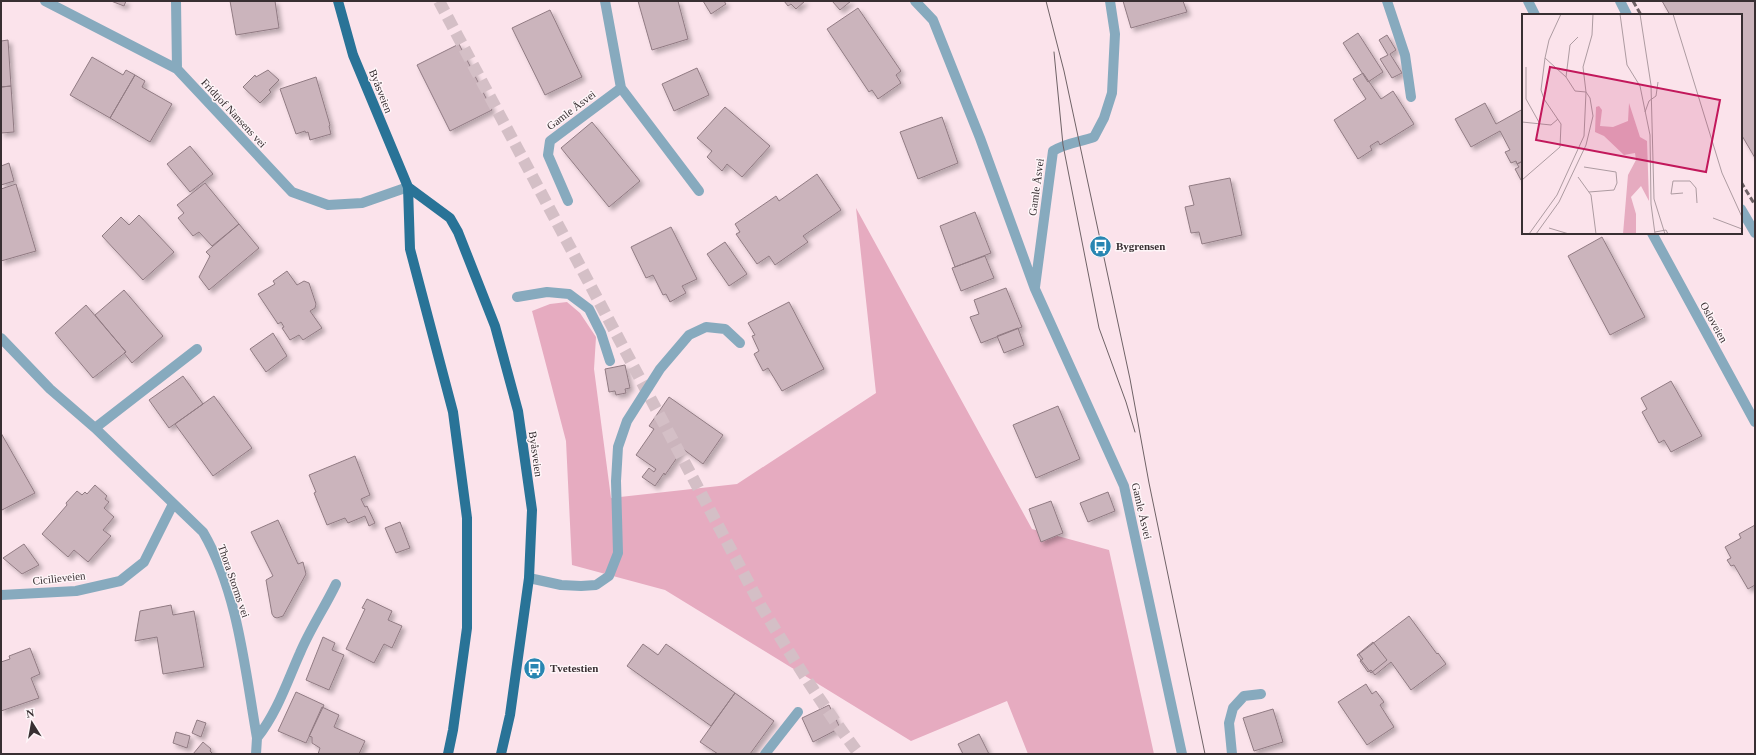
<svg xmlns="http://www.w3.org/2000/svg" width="1756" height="755" font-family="Georgia,serif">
<defs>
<filter id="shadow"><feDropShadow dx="3.5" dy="3.5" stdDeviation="2" flood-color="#0004"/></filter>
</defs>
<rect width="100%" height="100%" fill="#fbe3eb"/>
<path fill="#e6abc0" d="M856,208L1032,529L1109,550L1154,754H1028L1007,701L911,741L665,590L572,565L566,441L532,311L550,304L567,302L580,313L596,337L594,369L611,498L737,484L876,393Z"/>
<path fill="#cbb4bc" stroke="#917b83" filter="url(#shadow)" d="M111,1H126L124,6Z
M230,1H275L279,28L236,35Z
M638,1H678L688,39L652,50Z
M703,1H724L726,4L711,14Z
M784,1H805L796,9L791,4L788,6Z
M832,1H851L840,10Z
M1123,1H1183L1187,12L1131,28Z
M1662,1H1755V158L1741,134V15H1670Z
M858,8L901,71L896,75L901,83L878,99L872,90L869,92L827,29Z
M550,10L582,77L545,95L512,28Z
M1358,33L1383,72L1368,82L1343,43Z
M1387,35L1396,50L1390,54L1402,73L1392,78L1380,59L1388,55L1379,40Z
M8,40L11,86L1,87V41Z
M459,44L492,110L450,131L417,65Z
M92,57L123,75L126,70L135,75L110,118L70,95Z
M697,68L709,95L674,111L662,84Z
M268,70L279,80L269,90L271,92L260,103L243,87L255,75L256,77Z
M1363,73L1381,99L1393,91L1414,124L1380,145L1378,141L1370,146L1372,150L1358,159L1334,120L1366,99L1353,79Z
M135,75L145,81L142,87L172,104L150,142L110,118Z
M316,77L330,125L329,126L331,134L310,140L308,132L306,133L305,131L296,134L280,89Z
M11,86L14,132L1,133V87Z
M1485,103L1496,124L1523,109V161L1517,164L1516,161L1511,163L1505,152L1510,150L1500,131L1471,147L1455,119Z
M725,107L770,146L742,177L727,164L722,171L707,157L712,151L697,138Z
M942,117L958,163L918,179L900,132Z
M592,122L640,181L609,207L561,148Z
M190,146L213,174L190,192L167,164Z
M1523,161V179L1521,180L1515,169L1519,167L1517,164Z
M9,163L14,181L1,185V166Z
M817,174L841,210L803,236L808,242L775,265L769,256L757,264L736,234L740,232L735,224L776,196L779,201Z
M1230,178L1242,235L1202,244L1199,232L1191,233L1185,207L1194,205L1189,186Z
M205,183L239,224L212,246L199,232L193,236L178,218L184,213L177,205Z
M16,184L36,251L1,261V189Z
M975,212L991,253L955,267L940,226Z
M139,215L174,252L143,280L102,236L121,217L129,225Z
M239,224L259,248L209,290L199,277L210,256L206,252Z
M671,227L697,279L682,286L686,293L670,302L666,294L663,295L653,275L646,278L631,247Z
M1602,237L1645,317L1610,335L1568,256Z
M725,242L747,274L729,286L707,254Z
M985,256L994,278L961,291L952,268Z
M287,271L297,285L304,281L309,283L316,304L315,308L310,311L322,328L303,340L299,335L290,340L282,328L284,327L281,322L278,324L258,294L275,284L273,281Z
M1006,288L1022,327L981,343L970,317L979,314L974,300Z
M124,290L163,336L132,363L124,353L126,352L95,315Z
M789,302L824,369L782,391L768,368L763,371L754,354L759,351L752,336L755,335L748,323Z
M86,305L126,352L93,378L55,333Z
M1018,328L1024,345L1004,353L997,336Z
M273,333L287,356L266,372L250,349Z
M625,365L630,388L625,389L626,393L616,395L615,391L609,392L605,369Z
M183,376L203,404L169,428L149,400Z
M1671,381L1702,436L1671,452L1664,440L1659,443L1642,412L1647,409L1641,398Z
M214,396L252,448L213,476L175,424Z
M669,397L723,435L703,464L683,449L665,475L664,473L655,486L642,477L649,468L654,472L656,469L636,455L654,429L649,426Z
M1058,406L1080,459L1036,478L1013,425Z
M1,433L35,493L2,510L1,508Z
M355,456L370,495L361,499L365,507L367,506L375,523L369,526L365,516L348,523L345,518L327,525L314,493L316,492L309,475Z
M95,485L107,496L105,499L109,502L104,508L114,517L103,530L111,536L88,562L74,550L68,557L42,534L67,505L66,503L77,491L82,495L85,492L87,494Z
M1108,492L1115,511L1088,522L1080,503Z
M1051,501L1063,533L1041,542L1029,509Z
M278,520L298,564L303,562L306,574L283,616L277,618L274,617L272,614L266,580L273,576L251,532Z
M400,522L410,548L396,553L385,528Z
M1755,525V585L1748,589L1734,565L1731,566L1727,560L1731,558L1725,547L1741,538L1739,534Z
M24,544L39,565L22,574L3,558Z
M367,599L392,611L388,620L402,626L392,648L384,644L374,663L346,649L365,609L362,608Z
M171,605L173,615L194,611L204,667L163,674L157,637L135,641L140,611Z
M1409,616L1437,654L1438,653L1446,664L1411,690L1391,662L1375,675L1371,670L1368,672L1360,661L1363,659L1359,654Z
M323,637L335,643L332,650L344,655L329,690L306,680Z
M1373,642L1387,660L1371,673L1357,655Z
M643,644L658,655L666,644L735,693L711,726L627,666Z
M30,648L40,674L31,678L39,698L1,711V662L10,659L9,656Z
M1366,684L1372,694L1376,691L1384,702L1380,705L1394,727L1367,745L1338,702Z
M296,692L324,705L306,743L278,731Z
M735,693L774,721L750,754H718L700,742Z
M829,705L840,728L813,742L802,718Z
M322,707L339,715L334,727L365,741L359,754H318L320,748L312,743V737L309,736Z
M1273,709L1283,742L1254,751L1243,718Z
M197,720L206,723L201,737L192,733Z
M176,732L190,736L187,748L173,743Z
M979,734L989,754H963L958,744Z
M203,742L211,749L210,751L213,754H193Z"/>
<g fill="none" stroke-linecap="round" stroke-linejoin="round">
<path stroke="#d4bfc6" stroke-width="12" stroke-dasharray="12 6" stroke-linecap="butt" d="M439,1L761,606C792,657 823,707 859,754"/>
<path stroke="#87aabe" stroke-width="10" d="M45,1L177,69L292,192L328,205L362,203L408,187
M176,1L177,69
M605,1L621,88L699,191
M915,1L933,20L980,138L1035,289L1124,486L1182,754
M1387,1L1405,55L1411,97
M1528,1L1535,15
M1620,1L1627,15
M568,201L548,155L550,141L621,88
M1741,209L1755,233
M1652,233L1755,422
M1035,287L1053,151C1065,143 1080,142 1094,137L1104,118L1112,93L1115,34L1110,1
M517,297L547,292L569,294L589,309L601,333L610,361
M1,338L50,389L95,428L203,532C238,592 245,670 257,738L256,754
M95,428L197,349
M529,578L561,585L581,586L596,585L609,576L618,553L616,481L618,447L627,421L660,369L689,335L706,327L725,329L740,343
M1,595L76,591L120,581L144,562L173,504
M257,738C277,713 287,682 300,653C310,629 325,607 336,584
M765,754L798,712
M1232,754L1229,723L1233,708L1244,696L1261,694"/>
<path stroke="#297397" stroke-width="10" d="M338,1L353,55L408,187L410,249L453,412L467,518V628L453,730L448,754
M408,187L450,218L458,232L495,326L518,411L532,510L529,578L510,715L501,754"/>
<path stroke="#6f6266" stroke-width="1" d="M1046,1L1064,71L1130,379L1149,483L1205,754
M1054,52L1063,145L1099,328L1126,402L1135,432"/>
<path stroke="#6f6266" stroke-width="3" stroke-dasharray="6 3" stroke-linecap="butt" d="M1633,1L1641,15
M1741,182L1755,205"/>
</g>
<defs>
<symbol id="bus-disc" viewBox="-11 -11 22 22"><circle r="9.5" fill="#2886b2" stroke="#fef5f8"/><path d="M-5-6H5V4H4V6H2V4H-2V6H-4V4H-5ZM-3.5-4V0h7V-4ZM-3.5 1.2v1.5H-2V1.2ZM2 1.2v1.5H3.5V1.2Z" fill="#fff"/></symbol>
</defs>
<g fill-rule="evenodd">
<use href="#bus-disc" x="1088" y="234" width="25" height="25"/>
<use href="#bus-disc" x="522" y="656" width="25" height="25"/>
</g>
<g text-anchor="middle" stroke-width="3" stroke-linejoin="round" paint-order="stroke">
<g font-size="11" fill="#382f32" stroke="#fef5f8">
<text transform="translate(381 91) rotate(68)" y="4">Byåsveien</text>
<text transform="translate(571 110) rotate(-37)" y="4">Gamle Åsvei</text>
<text transform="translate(234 113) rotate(47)" y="4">Fridtjof Nansens vei</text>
<text transform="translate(1036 187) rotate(-82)" y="4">Gamle Åsvei</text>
<text transform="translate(1714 322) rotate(61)" y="4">Osloveien</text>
<text transform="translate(536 454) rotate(82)" y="4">Byåsveien</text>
<text transform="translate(1142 511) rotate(77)" y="4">Gamle Åsvei</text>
<text transform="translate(59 578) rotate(-6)" y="4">Cicilieveien</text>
<text transform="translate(234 581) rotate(71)" y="4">Thora Storms vei</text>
</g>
<g font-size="11" font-weight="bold" fill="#382f32" stroke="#fef5f8" text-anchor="start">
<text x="1116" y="250">Bygrensen</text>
<text x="550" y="672">Tvetestien</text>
</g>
</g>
<g transform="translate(1522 14)">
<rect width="220" height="220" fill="#fbe3eb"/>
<path d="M107,89L118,123L125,127L127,187L119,172L109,183L114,200V220H101L106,161L114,146L113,139L102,141L82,122L73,118L74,93L77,92L80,96L78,112L91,113L106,107Z" fill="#e6abc0"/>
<path fill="none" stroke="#ad9ba1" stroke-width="1" d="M39,0L27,26L23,44L44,63L53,77L64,78M98,0L105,51L118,72L128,121L129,190L133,220M118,0L129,71L132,185L143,220M151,0L200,159L220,203M23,44L19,76L22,85L39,110L38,133M4,53V85L18,110M44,63L48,31L56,23M123,98L127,87L134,82L136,68M0,108L29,111L36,105M62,153L94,158L95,169L92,176L67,178M56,163L69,181L74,220M0,166L38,133M161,179L149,180L151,167H168L174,174L175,189M191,204L220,215M27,214L47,220M133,218L144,216L146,220M7,220L35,181L62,122L64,78L61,53L70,21L71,0M14,220L37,188L64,131L71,102L68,84L64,78"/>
<path fill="#c2185b" fill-opacity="0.15" stroke="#c2185b" stroke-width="2" d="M28,53L198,86L184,158L14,126Z"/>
<rect width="220" height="220" fill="none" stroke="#382f32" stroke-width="2"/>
</g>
<rect width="1756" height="755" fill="none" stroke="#382f32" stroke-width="4"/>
<g transform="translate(32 723) rotate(349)" stroke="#fef5f8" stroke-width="3" paint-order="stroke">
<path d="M0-3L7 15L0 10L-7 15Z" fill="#382f32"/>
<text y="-6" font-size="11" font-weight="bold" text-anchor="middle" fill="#382f32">N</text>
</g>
</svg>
